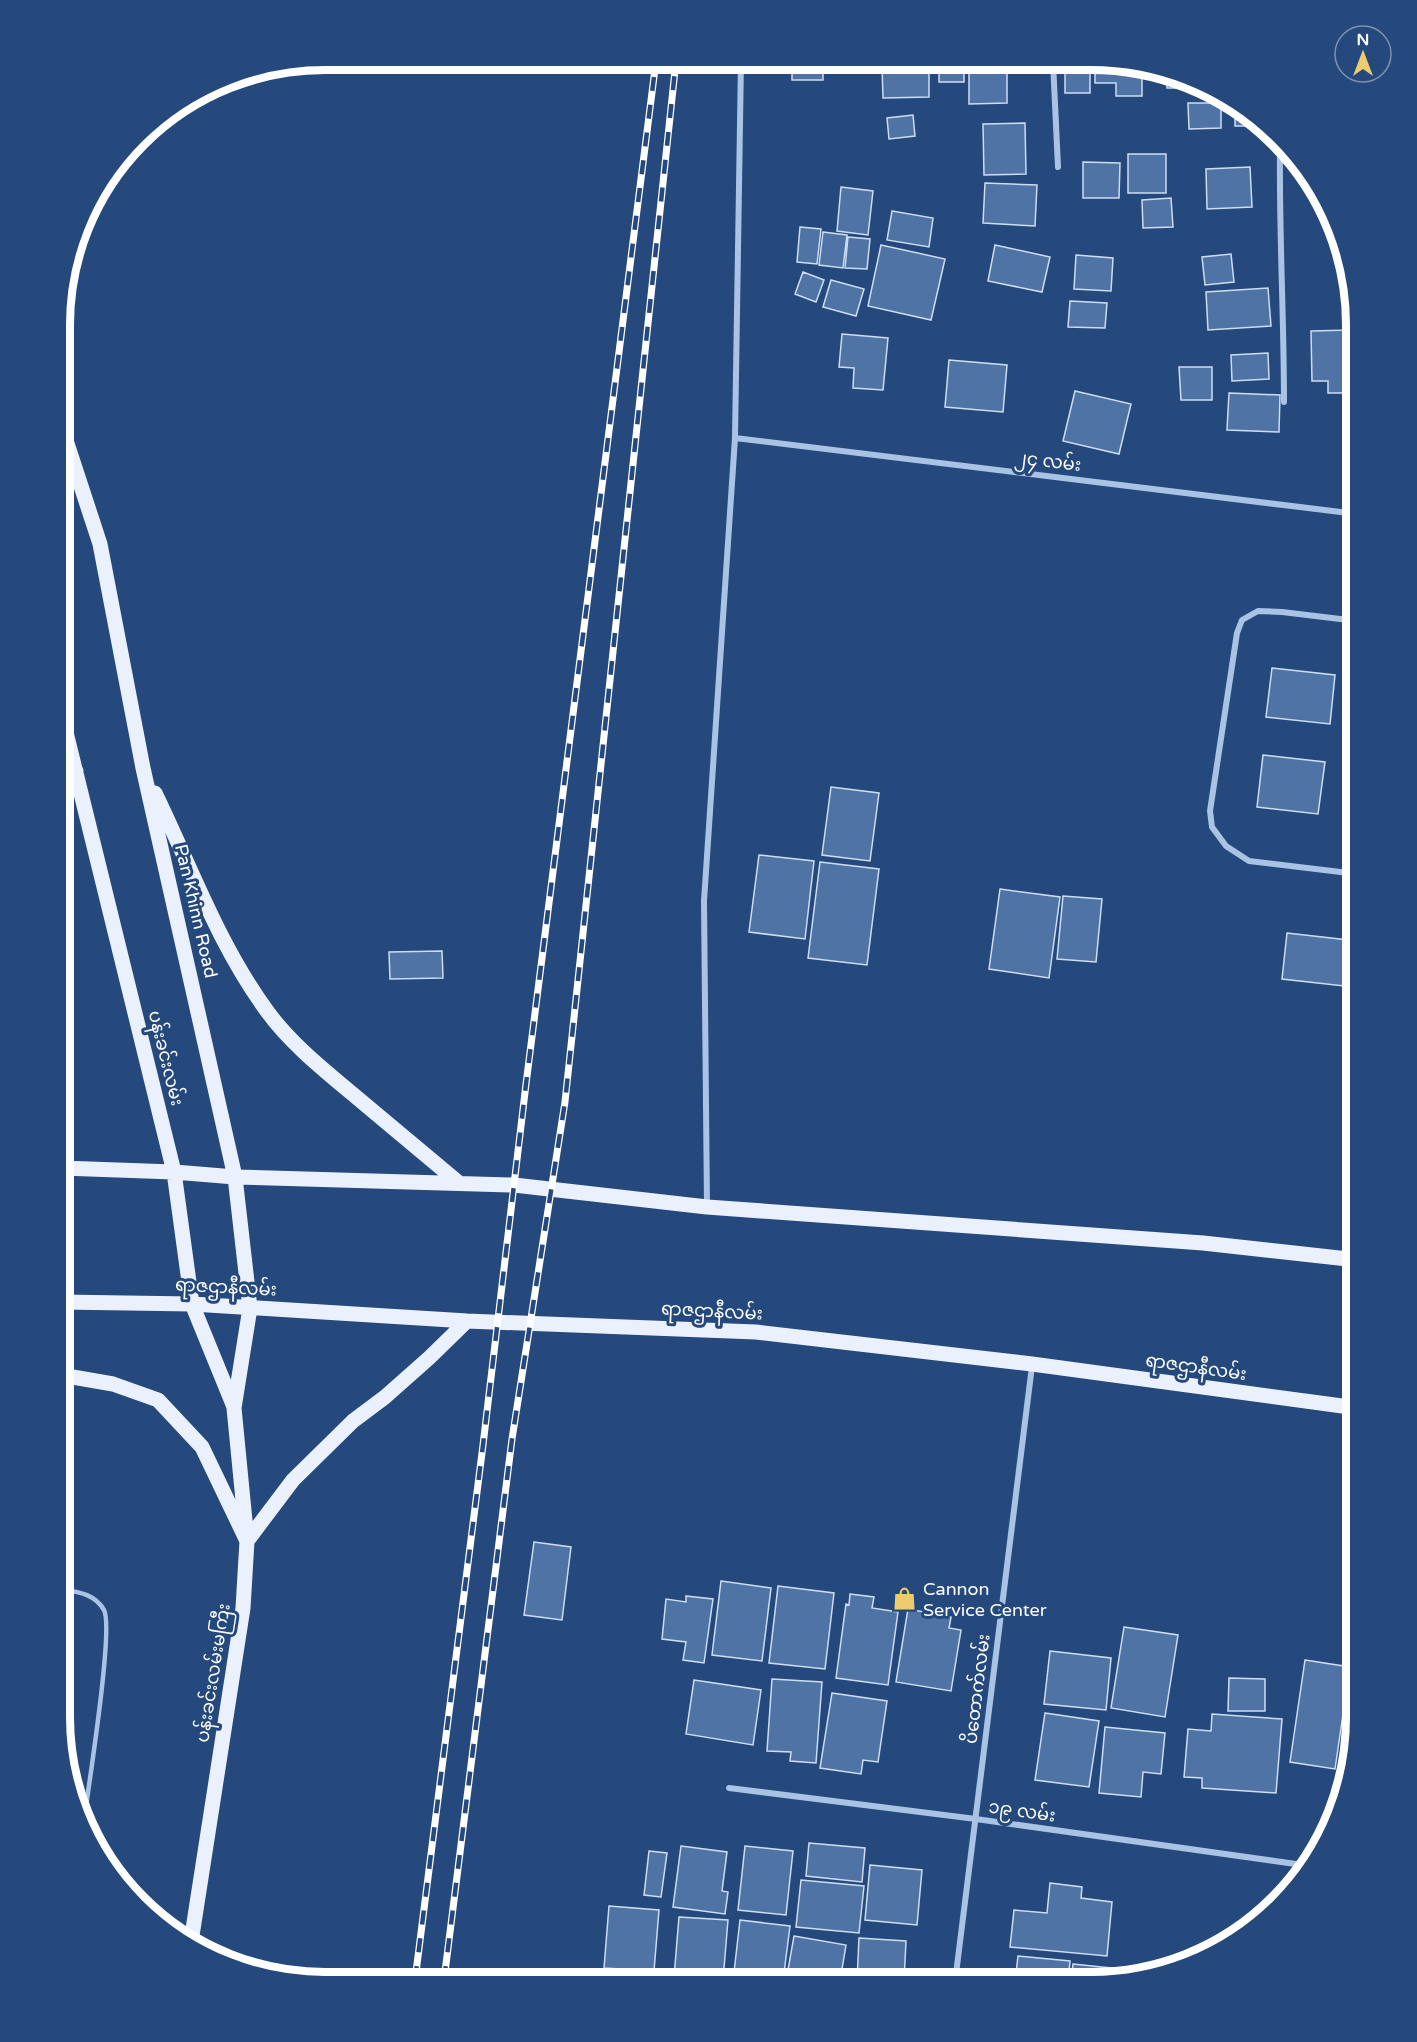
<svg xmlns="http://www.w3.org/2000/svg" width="1417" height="2042" font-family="'Varela Round','Noto Sans Myanmar',sans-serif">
<rect width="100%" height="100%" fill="#25497c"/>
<path fill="#4e73a4" stroke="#ccddf4" stroke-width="1.5" d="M792,61H823V80H792Z
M939,62H964V82H939Z
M969,62H1007V103L969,104Z
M1065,62H1090V93H1065Z
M1095,62H1126L1142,67V96H1116V83H1095Z
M882,66H929V97L883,98Z
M1167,73L1193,80L1206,88H1167Z
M1188,103H1221V128L1189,129Z
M1235,104L1253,115L1262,126H1235Z
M913,115L915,136L889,139L887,118Z
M1025,123L1026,174L984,175L983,124Z
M1128,154H1166V193H1128Z
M1083,162L1120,163L1119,198H1083Z
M1250,167L1252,207L1207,209L1206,169Z
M985,183L1037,185L1035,226L983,223Z
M841,187L873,191L868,235L837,231Z
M1171,198L1173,227L1143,228L1142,200Z
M892,211L933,218L929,247L887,240Z
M800,227L821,229L817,264L797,262Z
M823,232L847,235L843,268L819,265Z
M848,237L870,239L867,269L845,268Z
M881,245L945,259L931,320L868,306Z
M995,245L1050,257L1042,292L988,281Z
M1231,254L1234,282L1205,285L1202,257Z
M1076,255L1113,258L1111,291L1074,289Z
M803,272L824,280L816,302L795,294Z
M831,280L864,289L856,316L823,307Z
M1268,288L1271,326L1208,330L1206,292Z
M1070,301L1107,303L1105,328L1068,327Z
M1351,330L1352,393H1328V381H1312L1311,331Z
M842,334L888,338L883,390L853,388L854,368L839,367Z
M1268,353L1269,379L1232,381L1231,355Z
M949,360L1007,365L1003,412L945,407Z
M1179,367H1212V400H1181Z
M1075,391L1131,404L1119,454L1063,441Z
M1229,393L1280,395L1279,432L1227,430Z
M1272,668L1335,675L1330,724L1266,717Z
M1263,755L1325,762L1318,814L1257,807Z
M1351,777H1357V824L1345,823Z
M831,787L879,793L870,861L822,855Z
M759,855L814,861L805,939L749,932Z
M820,862L879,869L867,965L808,958Z
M1000,889L1060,897L1049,978L989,969Z
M1063,896L1102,899L1096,962L1057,959Z
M1287,933L1357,941L1353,987L1282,979Z
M442,951L443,978L390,979L389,952Z
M534,1542L571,1547L562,1620L524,1615Z
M721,1581L771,1588L762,1661L712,1655Z
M778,1586L834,1593L825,1669L769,1663Z
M850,1594L874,1597L872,1608L898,1612L888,1685L836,1678L846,1604L849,1605Z
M686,1596L713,1599L704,1663L683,1660L686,1642L662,1639L666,1599L686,1602Z
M908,1609L951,1617L949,1628L961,1630L951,1691L896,1682Z
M1124,1627L1178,1635L1165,1717L1111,1708Z
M1050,1651L1111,1658L1106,1710L1044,1704Z
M60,1656L71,1658L65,1717L60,1716Z
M1305,1660L1350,1667L1335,1769L1290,1762Z
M1229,1678L1265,1679V1711H1228Z
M772,1679L822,1682L816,1763L790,1761L791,1752L767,1751Z
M694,1680L761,1690L753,1745L686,1734Z
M832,1693L887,1701L878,1762L863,1760L861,1774L820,1768Z
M1045,1713L1099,1721L1089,1787L1035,1780Z
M1212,1714L1282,1719L1276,1793L1202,1788V1778L1184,1777L1188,1729L1211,1731Z
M1105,1727L1165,1733L1161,1774L1143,1772L1141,1797L1099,1793Z
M809,1843L865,1848L862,1882L806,1876Z
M681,1846L727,1852L722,1891L728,1892L725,1914L673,1907Z
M745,1846L793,1851L786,1915L738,1910Z
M649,1851L667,1853L661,1897L644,1895Z
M870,1865L922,1870L917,1925L865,1920Z
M801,1880L864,1886L859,1933L796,1927Z
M1050,1883L1082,1887L1081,1898L1112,1902L1107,1956L1010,1947L1014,1910L1047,1913Z
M609,1906L659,1910L654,1971L604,1968Z
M679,1917L728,1920L723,1980L674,1977Z
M740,1920L790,1926L783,1981H733Z
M794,1936L846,1945L840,1981H786Z
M859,1938L906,1941L904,1981H857Z
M1018,1956L1070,1961L1068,1982H1015Z
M1073,1964L1130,1970L1129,1973L1092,1982H1071Z"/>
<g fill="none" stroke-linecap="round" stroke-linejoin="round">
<path stroke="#a9c3e5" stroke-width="4.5" d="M60,1589C77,1592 94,1593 104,1610C114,1628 88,1789 84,1821"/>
<path stroke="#a9c3e5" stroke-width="6" d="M1053,62L1058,167
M1280,148C1279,233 1284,317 1284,402
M735,438L1357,514
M1357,874L1249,861L1226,846L1212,827L1210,811L1237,633L1242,620L1258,611L1282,612L1357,621
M707,1206L704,901L735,438L741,61
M729,1788L976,1819L1310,1866
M955,1982L1032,1366"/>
<path stroke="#eaf1fc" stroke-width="15" d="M62,428L100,544L143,768L235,1177L250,1308L234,1408L247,1541L243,1608L191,1942
M62,716L174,1172L192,1304L234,1407
M155,793C191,867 218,944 267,1011C290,1043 324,1070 355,1096C390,1125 424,1154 459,1183
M61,809L76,771
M61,1168L174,1172L235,1177L514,1185L707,1207L1203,1243L1357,1260
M61,1302L192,1304L467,1321L756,1332L1032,1364L1357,1408
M61,1375L113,1384L158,1400L202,1447L247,1541L293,1480L353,1421L385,1397L429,1358L467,1321"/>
<defs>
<path id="rail" d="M415,1980L483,1445L526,1084L656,61
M444,1980L512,1439L565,1102L676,61"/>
</defs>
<use href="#rail" stroke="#fff" stroke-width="7"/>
<use href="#rail" stroke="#25497c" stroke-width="4.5" stroke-dasharray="14" stroke-linecap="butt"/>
</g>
<defs>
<symbol id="shop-bare" viewBox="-9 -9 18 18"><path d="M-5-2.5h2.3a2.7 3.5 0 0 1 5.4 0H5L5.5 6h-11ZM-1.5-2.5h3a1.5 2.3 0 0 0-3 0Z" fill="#eecb6e" stroke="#25497c" stroke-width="2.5" paint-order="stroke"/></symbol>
</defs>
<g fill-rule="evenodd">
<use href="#shop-bare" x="888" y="1582" width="33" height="33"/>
</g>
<g text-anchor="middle" stroke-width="6" stroke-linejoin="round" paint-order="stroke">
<g font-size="18" fill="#fff" stroke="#25497c">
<text transform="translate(1048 461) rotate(7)" y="6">၂၄ လမ်း</text>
<text transform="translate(196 911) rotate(77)" y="6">Pan Khinn Road</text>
<text transform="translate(166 1058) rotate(76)" y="6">ပန်းခင်းလမ်း</text>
<text transform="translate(226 1287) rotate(3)" y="6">ရာဇဌာနီလမ်း</text>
<text transform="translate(712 1311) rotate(3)" y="6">ရာဇဌာနီလမ်း</text>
<text transform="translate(1196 1367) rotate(8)" y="6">ရာဇဌာနီလမ်း</text>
<text transform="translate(213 1673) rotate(-81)" y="6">ပန်းခင်းလမ်းမကြီး</text>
<text transform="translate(977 1689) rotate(-83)" y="6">ပိတောက်လမ်း</text>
<text transform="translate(1022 1811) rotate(8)" y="6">၁၉ လမ်း</text>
</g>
<g font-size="18" fill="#fff" stroke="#25497c" text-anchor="start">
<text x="923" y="1595">Cannon<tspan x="923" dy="21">Service Center</tspan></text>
</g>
</g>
<path d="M0 0H1417V2042H0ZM325 70H1091A255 255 0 0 1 1346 325V1717A255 255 0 0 1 1091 1972H325A255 255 0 0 1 70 1717V325A255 255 0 0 1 325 70Z" fill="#25497c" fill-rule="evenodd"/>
<path fill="none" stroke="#fff" stroke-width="8" d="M325 70H1091A255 255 0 0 1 1346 325V1717A255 255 0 0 1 1091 1972H325A255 255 0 0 1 70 1717V325A255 255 0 0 1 325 70Z"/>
<g transform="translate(1363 54)"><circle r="28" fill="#25497c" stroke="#7c92b0" stroke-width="1.5"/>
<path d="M0-4.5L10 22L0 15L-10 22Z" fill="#eecb6e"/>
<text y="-9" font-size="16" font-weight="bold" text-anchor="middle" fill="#ffffff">N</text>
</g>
</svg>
